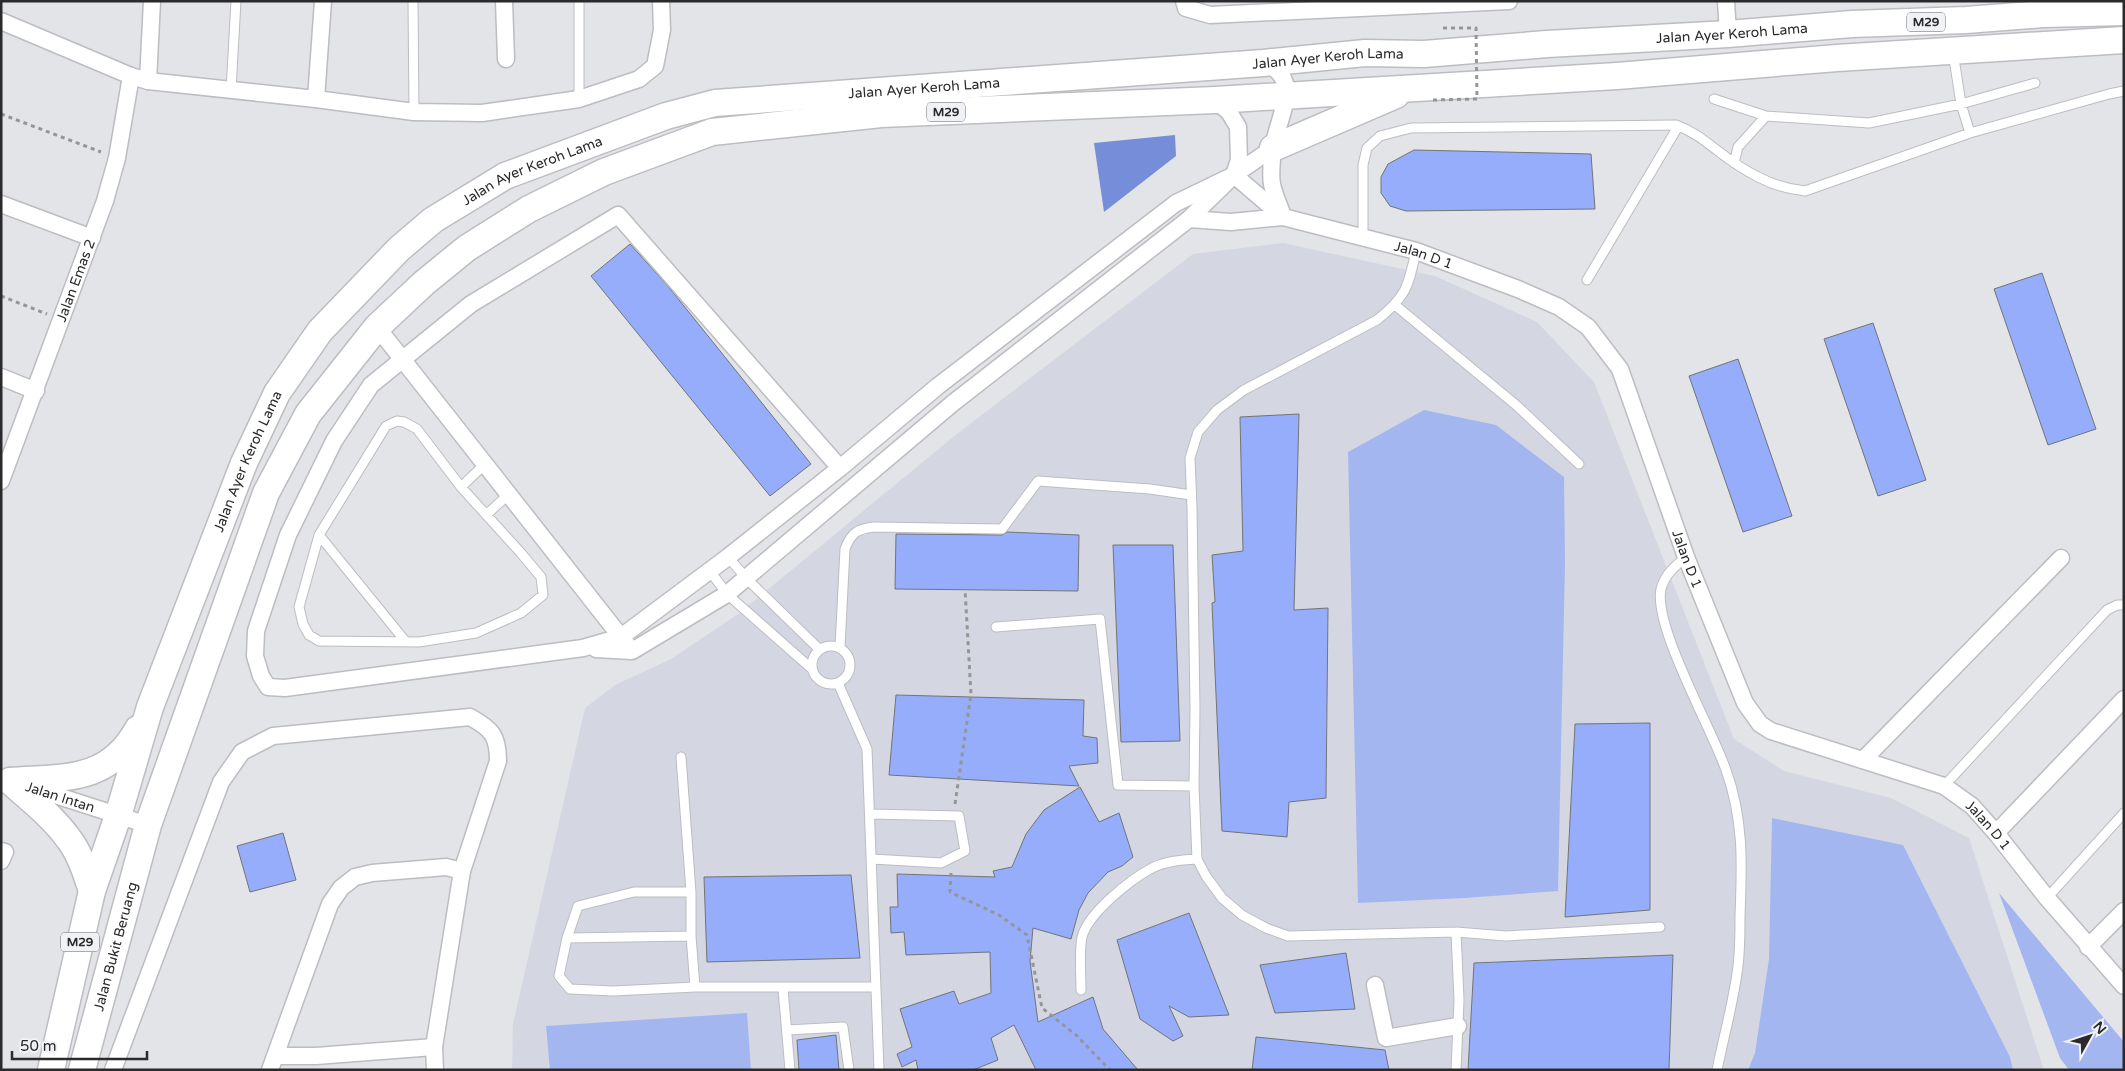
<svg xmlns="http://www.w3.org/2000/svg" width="2125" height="1071" font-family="'Varela Round',sans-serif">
<rect width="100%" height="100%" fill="#e3e4e8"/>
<path fill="#d4d7e2" d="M1283,243L1435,276L1537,322L1594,382L1734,739L1784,771L1891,798L1969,838L2044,1070H512L513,1024L585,708L615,685L671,659L738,614L958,433L1193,254Z"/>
<path fill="#a3b6f0" d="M1424,410L1496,425L1564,477L1565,562L1558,891L1465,898L1358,903L1348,452Z
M1772,818L1903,845L2010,1057L2013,1070H1748L1755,1053L1769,959Z
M1999,893L2124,1042V1070H2069L2060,1058Z
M747,1013L751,1070H550L546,1026Z"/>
<path fill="#768dd9" d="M1175,135L1176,156L1104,212L1094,143Z"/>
<path fill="#95adfb" stroke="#727477" d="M1414,150L1591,154L1595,209L1406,211L1390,206L1381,193V177L1388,164Z
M630,244L667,285L811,464L770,496L591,276Z
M2042,273L2096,429L2048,445L1994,289Z
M1873,323L1926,480L1878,496L1824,339Z
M1738,359L1792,516L1743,532L1689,376Z
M1299,414L1294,610L1328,608L1326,798L1289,802L1287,837L1222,831L1212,603L1215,602L1212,555L1243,551L1240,417Z
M1007,532L1079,535L1078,591L895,589L896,534L1002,535Z
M1113,545H1173L1180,741L1121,742Z
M896,695L1084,700L1083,736L1097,738L1098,763L1069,766L1079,786L889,775Z
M1650,723V910L1565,917L1575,724Z
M1080,787L1099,822L1119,813L1133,857L1122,866L1108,872L1088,893L1079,910L1071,939L1033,928L1030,961L1038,1022L1093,997L1103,1029L1138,1070H1036L1014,1025L991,1038L998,1060L973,1070H918L916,1060L902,1067L897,1054L912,1047L900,1009L954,991L959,1004L991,993L990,952L906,955L904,932L891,933L890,907H898L897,874L995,877L993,871L1012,867L1026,834L1044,810Z
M283,833L296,880L250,892L237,846Z
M851,875L860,958L707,962L704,877Z
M1189,913L1229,1015L1189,1017L1169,1006L1183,1036L1173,1041L1140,1019L1117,940Z
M1346,953L1355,1009L1275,1013L1260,965Z
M1673,955L1669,1070H1468L1474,963Z
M836,1035L839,1070H799L797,1040Z
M1256,1037L1385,1050L1389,1070H1252Z"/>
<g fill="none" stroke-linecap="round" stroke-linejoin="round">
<defs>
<path id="lane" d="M413,1L414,112
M1953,52L1961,104L1970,133
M231,90L236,1
M579,99V1
M1714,99L1766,116L1869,123L1961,104L2035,83
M1734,163L1738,147L1766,116
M1363,237V165L1367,148L1380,136L1411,128L1676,125C1693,131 1705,141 1718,151C1744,171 1772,188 1805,191L1970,133L2109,94L2124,91
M1416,251C1408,287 1407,296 1377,320L1244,390L1217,410L1198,432L1190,458L1192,508L1195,708L1194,786L1197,859L1206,876L1222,898L1242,915L1266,928L1288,936L1456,932L1506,936L1660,927
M1587,280L1676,130V125
M1395,305L1516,405L1579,464
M397,421L404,422L417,429L461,487L520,552L541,577L543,595L521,613L476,633L419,642L319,641L309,635L303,624L299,607L319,535L386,426Z
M461,487L485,464
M486,515L509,494
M319,535L406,642
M728,557L747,579L819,649
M1686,557C1675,566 1665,574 1661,589C1653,626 1712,729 1726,770C1744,820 1742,865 1740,916C1740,932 1740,949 1738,966C1734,1000 1724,1035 1717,1070
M710,571L727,594L812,669
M996,627L1100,619L1118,785L1194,786
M812 665a19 19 0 1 1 38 0a19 19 0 1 1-38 0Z
M840,647L845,549C851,533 857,529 874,527L1002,529L1038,481L1150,489L1191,495
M838,683L867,749L879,1070
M681,757L691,892V936L695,987
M1944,786L2107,610L2117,605H2124
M870,814L959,816L965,851L941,863L872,859
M691,892H634L578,906L567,938L559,976L570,989L613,991L695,987H874
M2047,898L2124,813
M1456,932L1459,1000L1456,1070
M567,938L691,936
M783,989L790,1070
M1081,990C1081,974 1079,951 1082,937C1088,913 1131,879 1152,868C1166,861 1182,860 1197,859
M787,1030L843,1027L849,1070"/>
<g id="street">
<path d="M504,1L506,59"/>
<path d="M1184,1L1186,8L1210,15L1509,1"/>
<path d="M1726,1L1728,34"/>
<path d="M1,21L131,76L148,81L316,99L323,1"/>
<path d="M148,81L152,1"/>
<path d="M316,99L414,112L482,113L579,99L639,79L655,66L662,30L661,1"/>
<path id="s1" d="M1234,175L1283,217L1416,251L1518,289L1559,307L1588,327L1620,369L1686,557L1745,703L1760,724L1771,731L1944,786L1972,806L1996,833L2047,898L2124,986"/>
<path d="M1,204L92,238"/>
<path d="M1189,219L1231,222L1283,217C1280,206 1274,195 1272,184C1270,174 1272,160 1273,149C1276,120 1306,77 1263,63"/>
<path d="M377,327L628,646"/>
<path d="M1,377L36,391"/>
<path d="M840,468L618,215L471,304L371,385L334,441L288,535L256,631L255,656L261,676L268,687L285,688L583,648L621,637L728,557L840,468L938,386L1176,203L1234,175L1273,148"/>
<path id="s2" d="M1,481L105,201L117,158L131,76"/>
<path d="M596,649L632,651L727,594L953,403L1189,219L1234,175L1239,160L1238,127L1229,112L1215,100"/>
<path d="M1863,760L2061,558"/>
<path id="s3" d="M24,785L148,825"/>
<path d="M1996,833L2124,699"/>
<path d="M1,851L5,852L1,861"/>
<path d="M2088,947L2124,911"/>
<path d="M1375,985L1386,1038L1458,1026"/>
<path d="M276,1056H316L434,1047"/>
<path d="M113,1070L221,782L242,752L273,736L470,717C492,729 498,736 498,761L462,871L434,1047L435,1070"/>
<path d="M270,1070L330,904L341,888L355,877L372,873L446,867L462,871"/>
</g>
<g id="primary">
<path d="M1273,148L1396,95"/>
<path d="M10,781C64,777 108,783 138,729"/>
<path d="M10,781C30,799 52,816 68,838C80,853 86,873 92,891"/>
<path id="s4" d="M51,1070L92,891L118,816L150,707L244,463L277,393L320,331L399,249L433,220L505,176L666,116L715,103L1263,63L1365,53L1424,54L1547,44L1728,34L1852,24L1966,20L2044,14L2124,12"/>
<path id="s5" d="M82,1070L148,825L266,493L308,414L377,327L424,283L467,248L529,209L604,172L712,132L881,114L1215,100L1617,76L1837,58L2124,40"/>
</g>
</defs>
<use href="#lane" stroke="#bcbdc1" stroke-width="11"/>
<use href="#street" stroke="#bcbdc1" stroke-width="19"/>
<use href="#primary" stroke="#bcbdc1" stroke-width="29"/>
<path stroke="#959598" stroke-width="3" stroke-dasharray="4 4" stroke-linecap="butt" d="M1,114L101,152
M1,296L47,314
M955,804L971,694L965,589
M951,873L950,892L999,915L1027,935L1042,1008L1076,1035L1110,1070"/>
<use href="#lane" stroke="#fff" stroke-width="9"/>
<use href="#street" stroke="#fff" stroke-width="16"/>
<use href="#primary" stroke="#fff" stroke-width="26"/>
<path stroke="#959598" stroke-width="3" stroke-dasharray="4 4" stroke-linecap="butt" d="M1433,100L1477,99L1476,28H1440"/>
</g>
<g text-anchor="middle" stroke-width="5" stroke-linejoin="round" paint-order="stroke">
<g fill="#f0f2f6" stroke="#656669" stroke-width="1">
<rect x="1907" y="12.5" width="38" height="19" rx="4"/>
<rect x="927" y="102.5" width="38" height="19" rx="4"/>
<rect x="61" y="932.5" width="38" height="19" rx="4"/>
</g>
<g font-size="12" font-weight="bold" fill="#2a2a2c">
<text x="1926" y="26">M29</text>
<text x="946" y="116">M29</text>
<text x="80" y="946">M29</text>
</g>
<g font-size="14" fill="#2a2a2c" stroke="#f0f2f6">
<text dy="5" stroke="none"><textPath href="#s4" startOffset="2276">Jalan Ayer Keroh Lama</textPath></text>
<text dy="5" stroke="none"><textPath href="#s4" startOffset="1871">Jalan Ayer Keroh Lama</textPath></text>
<text dy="5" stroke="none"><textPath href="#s4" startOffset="1466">Jalan Ayer Keroh Lama</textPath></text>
<text dy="5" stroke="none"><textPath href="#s4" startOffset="1061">Jalan Ayer Keroh Lama</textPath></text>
<text dy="5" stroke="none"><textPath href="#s1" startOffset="210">Jalan D 1</textPath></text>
<text dy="5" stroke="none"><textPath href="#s2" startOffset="214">Jalan Emas 2</textPath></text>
<text dy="5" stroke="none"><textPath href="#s4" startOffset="641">Jalan Ayer Keroh Lama</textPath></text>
<text dy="5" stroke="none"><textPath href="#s1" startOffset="645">Jalan D 1</textPath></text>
<text dy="5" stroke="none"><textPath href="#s3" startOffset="38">Jalan Intan</textPath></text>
<text dy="5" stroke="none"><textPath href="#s1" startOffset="1080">Jalan D 1</textPath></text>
<text dy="5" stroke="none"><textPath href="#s5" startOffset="128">Jalan Bukit Beruang</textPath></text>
</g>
</g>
<rect width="2125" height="1071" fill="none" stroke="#2a2a2c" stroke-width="5"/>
<g transform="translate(2090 1036) rotate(50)" stroke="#f0f2f6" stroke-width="4" paint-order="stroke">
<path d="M0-4L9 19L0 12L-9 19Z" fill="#2a2a2c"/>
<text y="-8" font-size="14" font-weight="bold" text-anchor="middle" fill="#2a2a2c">N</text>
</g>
<path d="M12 1051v8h135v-8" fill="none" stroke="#2a2a2c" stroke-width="2.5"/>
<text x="20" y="1051" font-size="15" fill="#2a2a2c" stroke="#f0f2f6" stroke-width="4" paint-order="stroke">50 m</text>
</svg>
